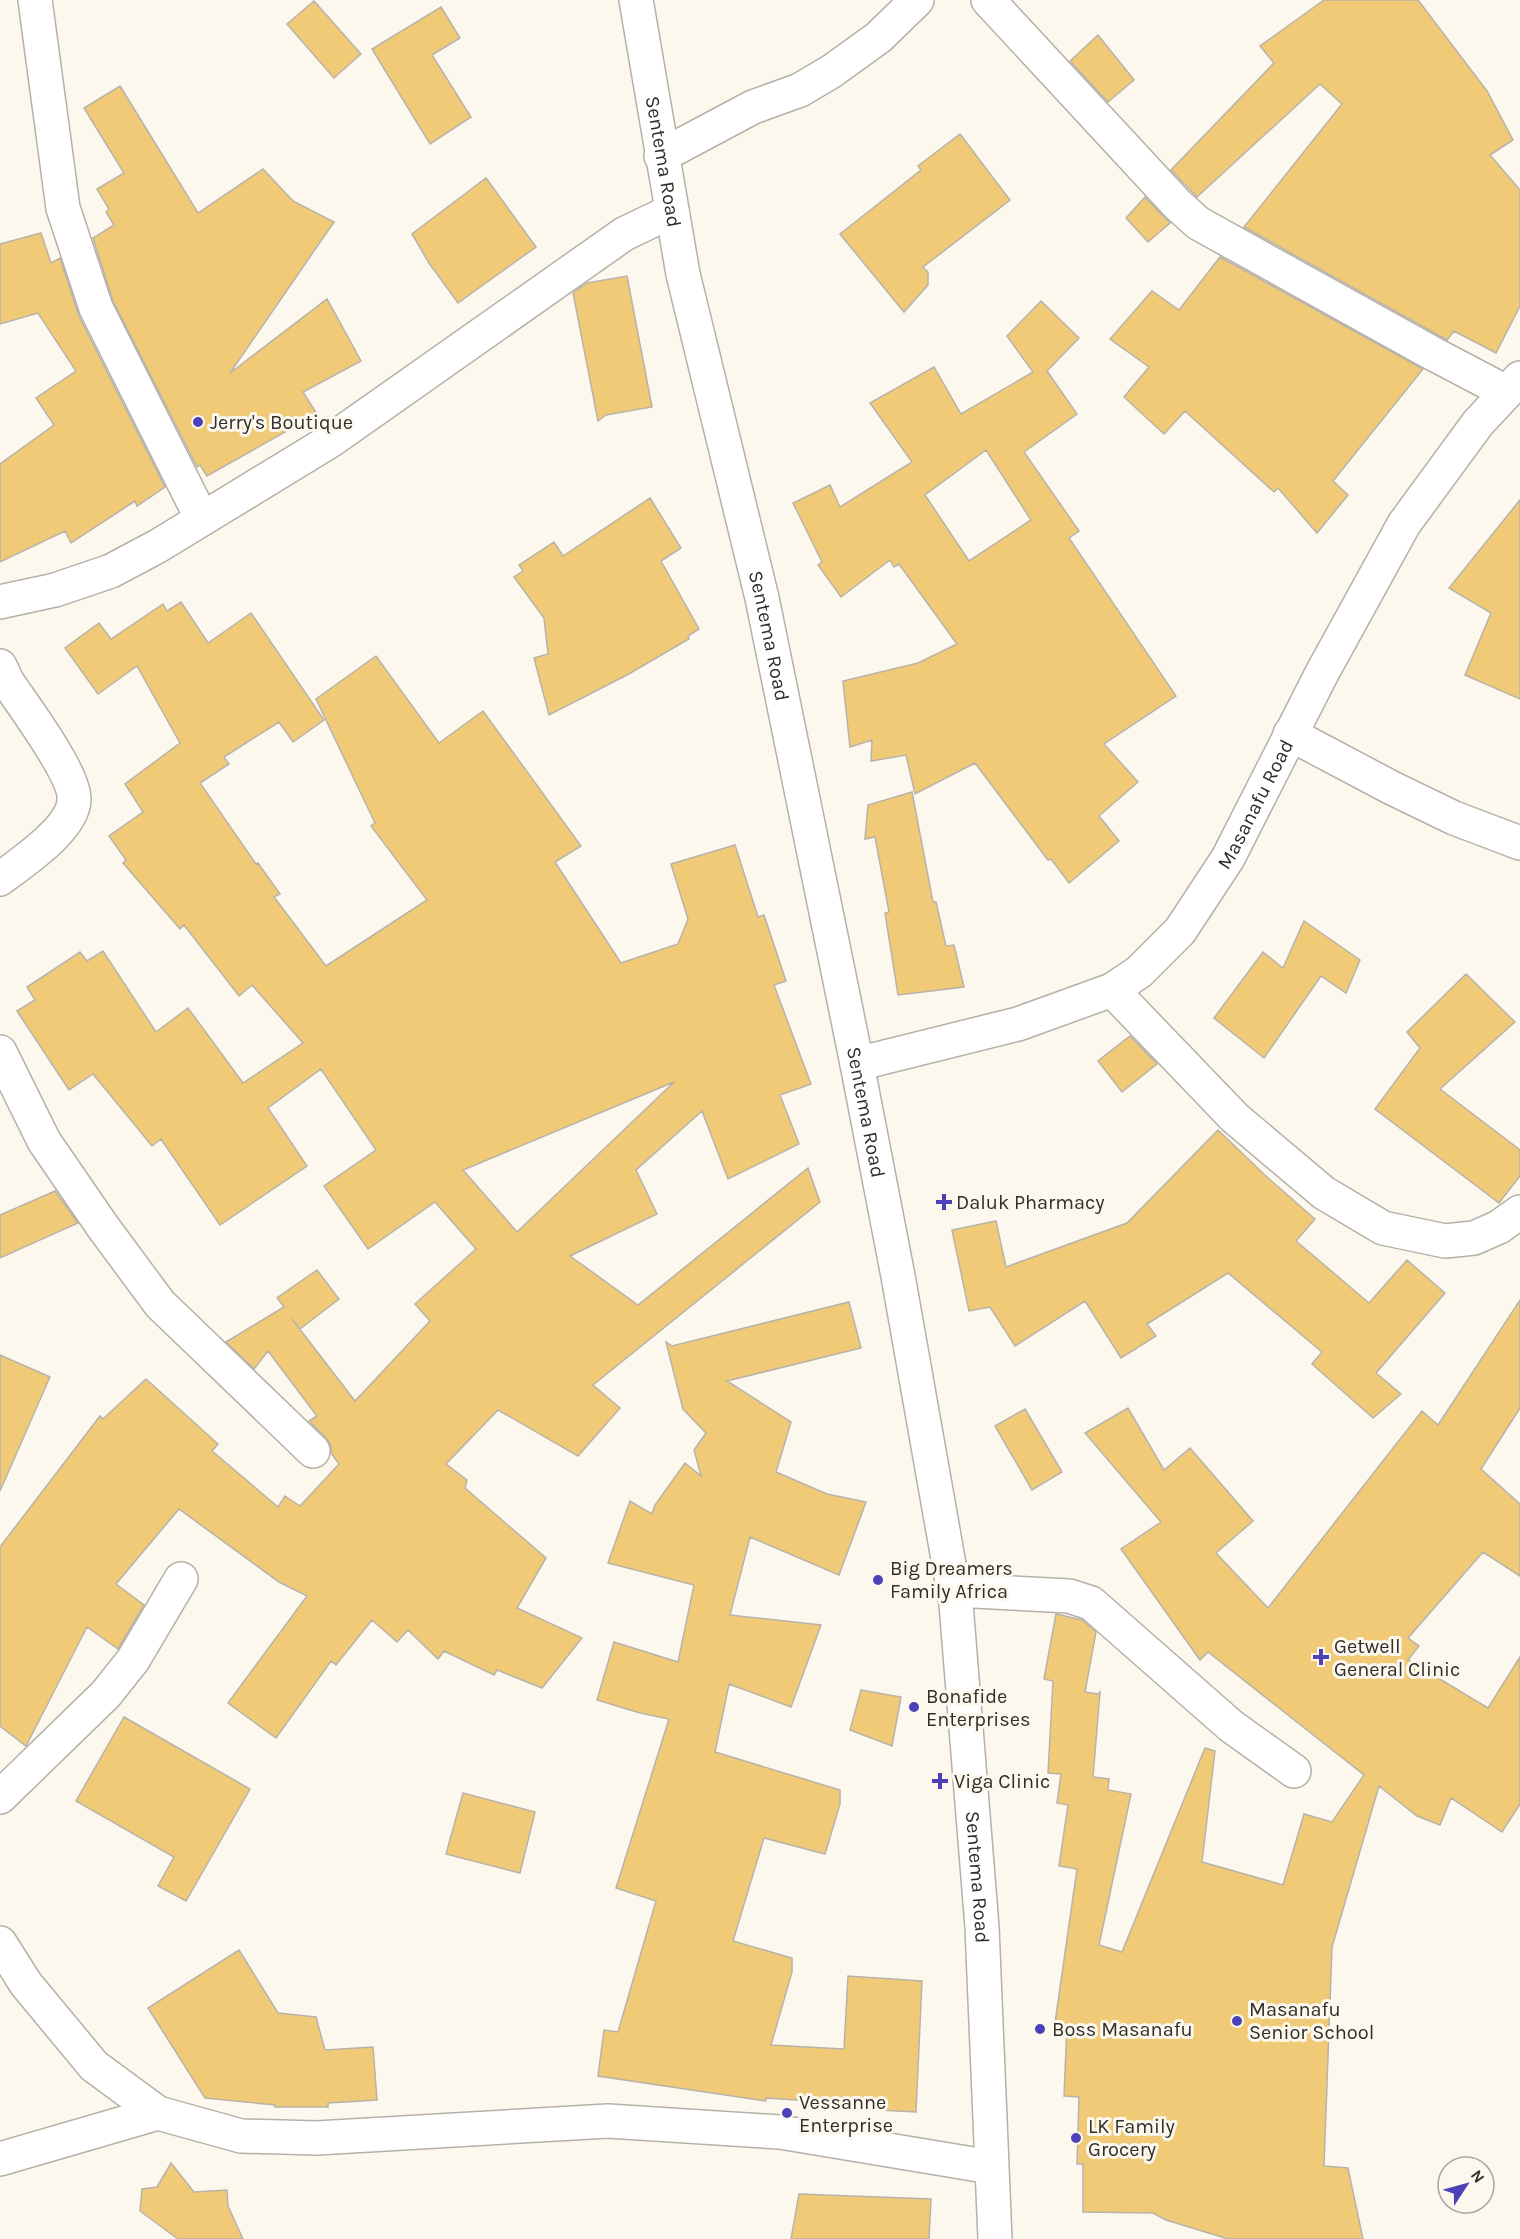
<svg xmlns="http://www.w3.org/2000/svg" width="1520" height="2239" font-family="Karla,sans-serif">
<rect width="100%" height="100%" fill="#fdf8ee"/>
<path fill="#f1ca78" stroke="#b8b3a9" stroke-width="1.5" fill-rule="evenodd" d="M1324,0H1418L1487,91L1513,140L1490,155L1520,190V306L1496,353L1454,331L1447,340L1244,227L1342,104L1320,84L1197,197L1171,170L1274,63L1260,46Z
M314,1L361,54L334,78L287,24Z
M441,7L460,38L432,55L471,117L430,144L372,49Z
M1098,35L1134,80L1108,102L1070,61Z
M120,86L198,213L263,169L293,201L334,222L230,373L327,299L361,361L303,392L317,414L207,476L200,465L197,467L113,301L93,238L114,225L106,212L109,209L97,189L124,173L84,108Z
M960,134L1010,200L923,267L928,272V285L904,312L840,234L921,170L918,166Z
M486,178L536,247L458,303L429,263L412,234Z
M1145,197L1170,223L1148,242L1126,218Z
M41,233L51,263L60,258L79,316L165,487L137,506L135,501L71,543L65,531L0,562V464L54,425L36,398L76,371L38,313L0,324V244Z
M1220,257L1423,369L1333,481L1348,495L1317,533L1278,488L1274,492L1185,411L1164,434L1124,397L1149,367L1110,339L1152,291L1179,310Z
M627,276L652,407L606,415L598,421L573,293L587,283Z
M1041,301L1079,338L1047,371L1077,414L1024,452L1079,531L1069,538L1176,696L1104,744L1138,782L1099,816L1119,841L1069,883L1051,859L1048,860L975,763L915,794L906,755L871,761L872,740L850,747L843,681L918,663L957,644L899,564L894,567L890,560L841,597L818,565L822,562L793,503L830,485L840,507L912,462L870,403L934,367L961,414L1033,372L1007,336ZM986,450L1031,520L969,561L925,495Z
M650,498L681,548L661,561L699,629L688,636L689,639L627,675L549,715L534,658L548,654L544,618L514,577L523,571L519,565L554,542L563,556Z
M1520,500V699L1465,675L1491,613L1449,588Z
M181,602L208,643L251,613L324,720L293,742L279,722L224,757L229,764L200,783L256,864L258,863L280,894L274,897L326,966L427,900L371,826L375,823L316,699L376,656L439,743L483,711L581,846L555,862L621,963L678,944L688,919L671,864L735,845L758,917L764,915L786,981L774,985L811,1084L780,1095L799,1144L728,1179L702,1111L636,1170L657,1214L570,1256L638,1305L808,1168L820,1202L593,1385L620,1408L578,1456L498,1410L446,1464L467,1480L465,1488L546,1558L517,1608L582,1638L542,1688L497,1670L494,1675L444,1651L438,1659L408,1630L397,1642L372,1620L336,1665L331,1661L276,1738L228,1703L307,1596L279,1582L179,1509L116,1584L144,1605L118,1649L87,1627L26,1746L0,1726V1547L100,1416L103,1419L146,1379L218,1444L212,1451L278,1507L285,1496L300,1506L339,1464L331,1453V1445L326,1438L309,1421L317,1416L268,1351L254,1369L226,1342L284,1307L277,1298L317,1270L339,1299L300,1329L292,1319L355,1401L430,1321L415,1304L476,1249L435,1202L368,1249L324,1186L376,1150L321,1069L268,1108L307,1166L220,1225L161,1139L152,1146L93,1074L69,1090L17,1011L35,1000L27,987L80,952L87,961L103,951L156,1032L188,1008L243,1083L303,1043L252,985L239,996L184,925L180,929L123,863L126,860L109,836L143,812L125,784L180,743L137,666L98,694L65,648L99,623L111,639L163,604L167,611ZM674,1082L517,1232L463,1170Z
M912,792L933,902H936L946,946L954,945L964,987L898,995L885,913L889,912L875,837L865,839L868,805Z
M1304,921L1360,960L1346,993L1321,976L1264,1058L1214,1018L1263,952L1283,968Z
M1466,974L1515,1022L1440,1089L1520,1150V1176L1499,1203L1375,1109L1420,1048L1407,1032Z
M1130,1036L1157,1064L1122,1092L1098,1061Z
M1218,1130L1267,1177L1315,1219L1296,1241L1369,1303L1407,1260L1445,1293L1376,1373L1401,1394L1373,1418L1312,1364L1322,1352L1228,1273L1147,1324L1156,1336L1121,1358L1085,1301L1015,1346L990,1307L969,1311L952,1230L996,1221L1006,1267L1127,1223Z
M55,1191L78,1223L0,1258V1215Z
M1520,1300V1408L1481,1469L1520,1504V1576L1483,1552L1408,1638L1419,1646L1408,1660L1488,1708L1520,1657V1804L1502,1832L1451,1798L1440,1825L1417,1816L1379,1786L1332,1947L1324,2166L1348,2168L1363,2239H1228L1166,2220L1153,2213L1083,2212V2164H1077L1079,2097L1064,2096L1067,2025L1055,2023L1077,1869L1059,1866L1068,1805L1057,1803L1061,1774L1048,1773L1053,1681L1044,1679L1056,1614L1082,1620L1096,1632L1085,1692L1098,1694L1100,1692L1093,1777L1109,1779L1108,1790L1131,1794L1099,1945L1122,1952L1205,1748L1215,1751L1202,1862L1283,1885L1304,1814L1332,1822L1364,1775L1208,1652L1200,1660L1121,1549L1161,1522L1085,1433L1128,1408L1164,1470L1190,1448L1253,1521L1216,1553L1268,1608L1422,1411L1438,1425Z
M849,1302L861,1348L727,1381L791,1422L776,1472L827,1494L866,1502L839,1575L750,1537L730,1615L821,1625L791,1707L729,1684L715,1752L840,1790V1804L825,1854L764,1838L733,1941L792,1958V1972L771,2045L844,2049L848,1976L922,1981L916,2112L841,2108L842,2103L766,2098V2101L598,2076L604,2030L618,2032L656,1901L616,1888L669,1719L640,1713L597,1700L614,1642L678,1662L694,1585L608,1563L630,1501L652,1514L655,1505L685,1463L701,1476L694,1450L706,1433L683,1409L666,1342L672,1346Z
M0,1355L50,1377L0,1491Z
M1025,1409L1062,1472L1032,1490L995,1426Z
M861,1690L901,1697L892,1746L850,1730Z
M124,1717L250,1789L186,1901L158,1886L174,1857L76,1801Z
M463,1793L535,1812L520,1873L446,1854Z
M239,1950L278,2013L316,2017L325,2050L373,2047L377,2100L328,2103V2107H275V2105L205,2098L148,2008Z
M171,2163L194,2192L227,2190L228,2206L243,2239H178L140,2211L142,2189L157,2187Z
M799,2194L931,2199L929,2239H791Z"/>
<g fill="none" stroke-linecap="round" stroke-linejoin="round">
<defs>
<g id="street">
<path d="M35,0L63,208L96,308L202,519"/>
<path d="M988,0L1177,204L1198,223L1430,352L1506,392"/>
<path d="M661,156L753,107L800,90L832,71L879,37L917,0"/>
<path d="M0,602L55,590L111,571L158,546L330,441L624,234L672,211"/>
<path d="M0,666L7,681C22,704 76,775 74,800C73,829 21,863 0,879"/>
<path d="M1290,734L1392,788L1454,818L1520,843"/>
<path d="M1112,990L1235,1118L1324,1193L1383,1228L1445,1241L1474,1238L1499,1227L1520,1212"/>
<path d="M0,1052L44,1141L103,1227L160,1304L313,1451"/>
<path id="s1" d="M857,1064L1018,1024L1112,990L1139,972L1180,931L1228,858L1322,673L1404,524L1478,423L1520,378"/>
<path d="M954,1590L1069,1596L1091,1603L1231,1726L1294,1771"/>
<path d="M0,1797L106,1694L133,1660L181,1579"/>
<path d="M0,1943L26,1984L94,2066L158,2113L241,2136L317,2138L608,2121L780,2132L991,2167"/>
<path d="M0,2159L158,2113"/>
</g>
<g id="secondary">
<path id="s2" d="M636,0L683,274L762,598L857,1064L898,1276L956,1604L982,1927L995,2239"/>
</g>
</defs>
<use href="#street" stroke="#b6b1a8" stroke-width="36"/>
<use href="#secondary" stroke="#b6b1a8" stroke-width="36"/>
<use href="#street" stroke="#fff" stroke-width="33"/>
<use href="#secondary" stroke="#fff" stroke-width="33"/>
</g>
<g fill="#4c41b8" stroke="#fdf8ee" stroke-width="2">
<circle cx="198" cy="422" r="6"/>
<path d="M941 1193h6v6h6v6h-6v6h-6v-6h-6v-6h6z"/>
<circle cx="878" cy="1580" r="6"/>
<path d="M1318 1648h6v6h6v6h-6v6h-6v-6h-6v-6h6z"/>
<circle cx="914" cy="1707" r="6"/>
<path d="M937 1772h6v6h6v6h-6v6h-6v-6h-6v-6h6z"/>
<circle cx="1237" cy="2021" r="6"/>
<circle cx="1040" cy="2029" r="6"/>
<circle cx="787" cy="2113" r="6"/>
<circle cx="1076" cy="2138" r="6"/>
</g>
<g text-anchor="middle" stroke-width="6" stroke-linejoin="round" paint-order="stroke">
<g font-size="20" fill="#302e2a" stroke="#fdf8ee">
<text dy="7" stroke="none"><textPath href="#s2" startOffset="164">Sentema Road</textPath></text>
<text dy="7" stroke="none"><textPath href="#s2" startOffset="650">Sentema Road</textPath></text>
<text dy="7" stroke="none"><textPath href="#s1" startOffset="504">Masanafu Road</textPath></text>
<text dy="7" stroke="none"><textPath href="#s2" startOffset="1136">Sentema Road</textPath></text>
<text dy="7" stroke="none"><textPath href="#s2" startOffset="1910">Sentema Road</textPath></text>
</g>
<g font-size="20" fill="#302e2a" stroke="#fdf8ee" text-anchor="start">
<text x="210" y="429">Jerry's Boutique</text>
<text x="956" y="1209">Daluk Pharmacy</text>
<text x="890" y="1575">Big Dreamers<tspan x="890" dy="23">Family Africa</tspan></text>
<text x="1334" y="1653">Getwell<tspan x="1334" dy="23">General Clinic</tspan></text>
<text x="926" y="1703">Bonafide<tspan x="926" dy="23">Enterprises</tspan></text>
<text x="954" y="1788">Viga Clinic</text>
<text x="1249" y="2016">Masanafu<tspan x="1249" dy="23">Senior School</tspan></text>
<text x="1052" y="2036">Boss Masanafu</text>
<text x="799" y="2109">Vessanne<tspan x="799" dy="23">Enterprise</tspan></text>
<text x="1088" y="2133">LK Family<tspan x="1088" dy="23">Grocery</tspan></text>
</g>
</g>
<g transform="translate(1466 2185) rotate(54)"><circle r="28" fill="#fdf8ee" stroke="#aba7a0" stroke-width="1.5"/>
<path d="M0-4.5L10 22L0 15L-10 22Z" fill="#4c41b8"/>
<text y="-9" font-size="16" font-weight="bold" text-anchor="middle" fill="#302e2a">N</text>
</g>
</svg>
